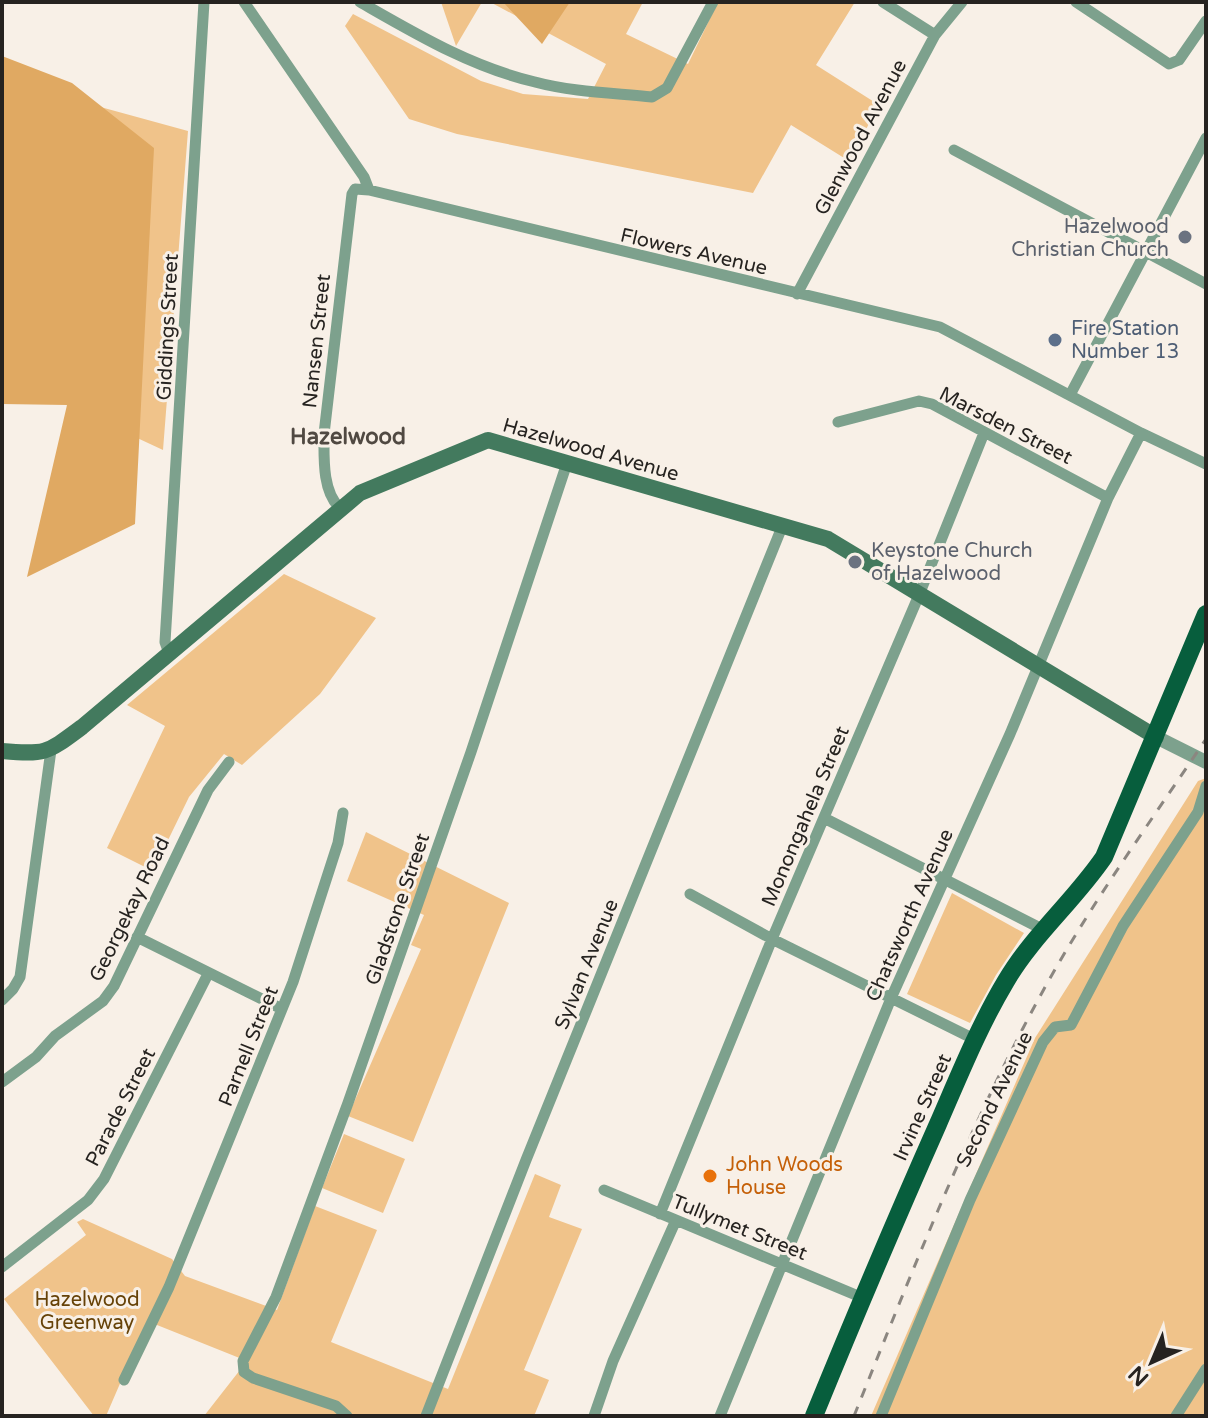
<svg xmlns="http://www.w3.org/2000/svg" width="1208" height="1418" font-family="'Varela Round',sans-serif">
<rect width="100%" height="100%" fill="#f8f0e7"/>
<path fill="#f0c38a" d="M441,2H482L456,46Z
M490,2H643L626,34L688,64L718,2H855L816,65L879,105L849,161L791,125L753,193L457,134L409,119L345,26L353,14L481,81L523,94L588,99L606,64Z
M2,80L188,131L163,450L2,375Z
M284,574L376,618L320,694L242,765L224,754L189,797L153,871L107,848L165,726L127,705Z
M1206,778V1416H871L1035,1038L1198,781Z
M366,832L509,903L413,1142L348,1116L421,949L411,945L424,915L347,881Z
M952,893L1024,933L996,975L970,1023L907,994Z
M344,1134L405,1159L383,1213L322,1188Z
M535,1174L561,1185L549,1217L582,1229L524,1370L549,1380L534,1416H204L247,1361L147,1321L106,1416H94L4,1299L86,1235L77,1222L83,1219L172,1259L185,1276L277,1310L315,1206L377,1230L331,1342L448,1389Z"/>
<path fill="#e0a962" d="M503,2H570L542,44Z
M2,56L72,83L154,148L135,524L27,577L67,405L2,404Z"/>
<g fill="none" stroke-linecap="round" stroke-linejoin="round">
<path stroke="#7da18d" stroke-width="11" d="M244,2L364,177L369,190L940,327L1141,433L1206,464
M360,2C416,34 471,67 535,82C572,92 614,93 652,97L667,88L713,2
M883,2L935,35
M1076,2L1169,64L1179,60L1206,21
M954,150L1206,284
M797,294L935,35L962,2
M1070,395L1206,138
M838,422L919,401L932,404L1108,498
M340,508C322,492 324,457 324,434L352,194L355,189L369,190
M169,653L165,642L204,2
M824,818L1042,929
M690,894L772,939L976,1040
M137,937L282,1009
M2,1000L13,989L20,977L51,750
M2,1082L36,1057L55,1036L103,1001L114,986L208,790L229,762
M604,1190L863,1298
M660,1214L772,939L919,595L984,433
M2,1267L88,1200L104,1179L208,974
M124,1380L169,1287L293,982L338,843L343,813
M347,1416L336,1406L253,1378L244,1372L243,1361L276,1297L348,1103L471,752L567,463
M426,1416L526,1160L782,527
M594,1416L613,1361L676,1220
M720,1416L892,996L1010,734L1108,498L1141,433
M881,1416L970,1200L1043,1042L1055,1027L1071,1025L1123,926L1198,812L1206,786
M1176,1416L1206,1369"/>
<path stroke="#7da18d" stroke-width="14" d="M1156,737L1206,762"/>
<path stroke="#437a5e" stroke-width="16" d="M2,751C46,755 47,753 82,727L360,493L488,440L828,539L1156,737"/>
<path stroke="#075e3d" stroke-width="18" d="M814,1416C854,1318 895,1221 938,1124C959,1076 979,1026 1006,981C1033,935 1074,901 1104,857L1206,614"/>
<path stroke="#8b8680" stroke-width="3" stroke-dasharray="10 10" stroke-linecap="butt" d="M854,1416C912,1272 969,1125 1044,989C1092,902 1151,821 1206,739"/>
</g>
<g fill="#6b7280" stroke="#f8f0e7" stroke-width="3">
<circle cx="1185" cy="237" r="8"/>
<circle cx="855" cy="562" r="8"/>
</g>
<circle fill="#5c6f8a" stroke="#f8f0e7" stroke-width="3" cx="1055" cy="340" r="8"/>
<circle fill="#e8710a" stroke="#f8f0e7" stroke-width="3" cx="710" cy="1176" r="8"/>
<g text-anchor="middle" stroke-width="6" stroke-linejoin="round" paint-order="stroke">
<g font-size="20" fill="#262320" stroke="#f8f0e7">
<text transform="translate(860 137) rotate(-62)" y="7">Glenwood Avenue</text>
<text transform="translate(694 251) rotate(13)" y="7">Flowers Avenue</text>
<text transform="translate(167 327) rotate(-87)" y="7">Giddings Street</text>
<text transform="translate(316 341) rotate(-84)" y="7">Nansen Street</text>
<text transform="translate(1006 425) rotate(27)" y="7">Marsden Street</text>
<text transform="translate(591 449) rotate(16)" y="7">Hazelwood Avenue</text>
<text transform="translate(805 816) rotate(-67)" y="7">Monongahela Street</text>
<text transform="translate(129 909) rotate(-64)" y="7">Georgekay Road</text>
<text transform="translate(397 909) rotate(-71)" y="7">Gladstone Street</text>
<text transform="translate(909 915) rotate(-66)" y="7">Chatsworth Avenue</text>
<text transform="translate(586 964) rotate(-68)" y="7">Sylvan Avenue</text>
<text transform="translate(248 1046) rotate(-68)" y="7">Parnell Street</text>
<text transform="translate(994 1099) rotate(-64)" y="7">Second Avenue</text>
<text transform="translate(120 1107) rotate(-63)" y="7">Parade Street</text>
<text transform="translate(922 1107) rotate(-66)" y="7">Irvine Street</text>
<text transform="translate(740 1227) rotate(22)" y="7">Tullymet Street</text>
</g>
<g font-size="20" fill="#5b616d" stroke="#f8f0e7" text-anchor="end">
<text x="1169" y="233">Hazelwood<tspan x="1169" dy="23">Christian Church</tspan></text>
<text x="871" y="557" text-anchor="start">Keystone Church<tspan x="871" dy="23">of Hazelwood</tspan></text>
</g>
<g font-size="20" fill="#4e5e75" stroke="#f8f0e7" text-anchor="start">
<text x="1071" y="335">Fire Station<tspan x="1071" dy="23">Number 13</tspan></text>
</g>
<g font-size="20" fill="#c56008" stroke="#f8f0e7" text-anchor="start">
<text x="726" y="1171">John Woods<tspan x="726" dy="23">House</tspan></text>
</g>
<g font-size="20" fill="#664207" stroke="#f8f0e7">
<text x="87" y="1306">Hazelwood<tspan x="87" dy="23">Greenway</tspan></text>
</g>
<g font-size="22" font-weight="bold" fill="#504942" stroke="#f8f0e7">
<text x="348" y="444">Hazelwood</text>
</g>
</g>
<rect width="1208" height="1418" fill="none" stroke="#262320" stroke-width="8"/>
<g transform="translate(1152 1362) rotate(224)" stroke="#f8f0e7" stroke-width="6" paint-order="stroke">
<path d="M0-6L14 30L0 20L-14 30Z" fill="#262320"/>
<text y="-12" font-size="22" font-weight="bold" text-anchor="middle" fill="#262320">N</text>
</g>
</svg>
